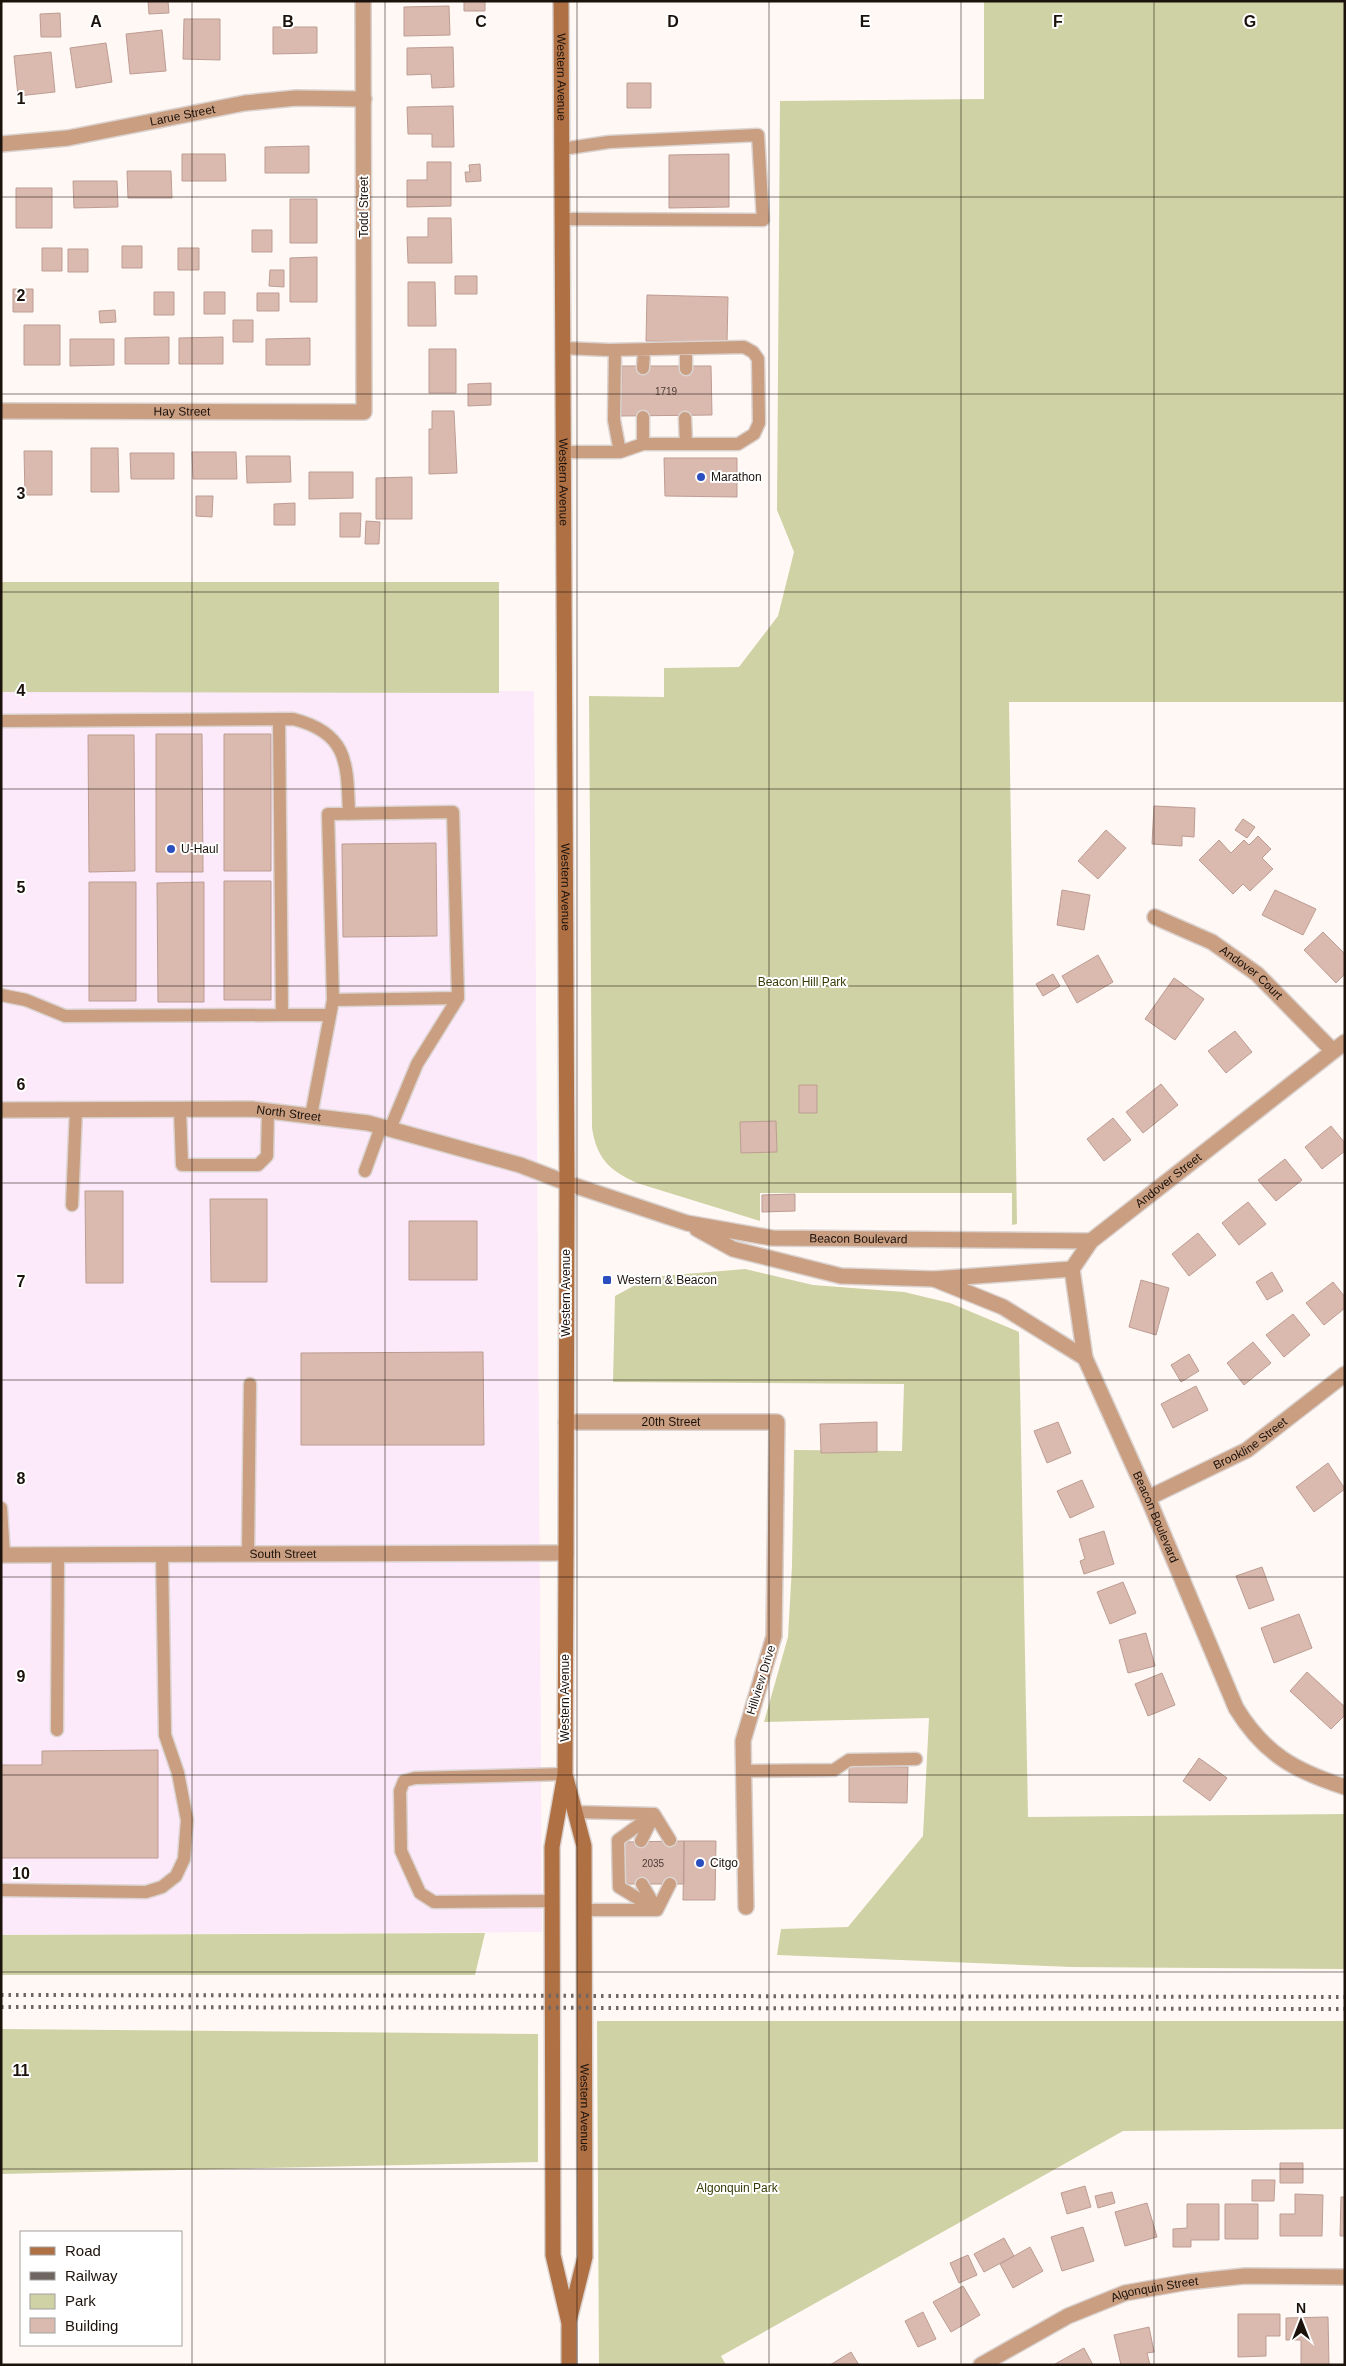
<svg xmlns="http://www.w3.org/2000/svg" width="1346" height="2366" font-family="Arial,sans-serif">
<rect width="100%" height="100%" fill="#fff8f5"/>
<path fill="#fce9fa" d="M534,691L542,1932L1,1935V692Z"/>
<path fill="#cfd2a4" d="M984,1H1345V702H1009L1017,1224L1012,1225V1193H760V1221L637,1183C609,1170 597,1159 592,1128L589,696L664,697V668L739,667L778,616L794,552L777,510L780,101L984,99Z
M1,582H499V693L1,692Z
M745,1269L813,1285L904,1292L950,1303L1019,1332L1028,1817L1345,1814V1969L1072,1967L777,1955L781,1929L848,1927L923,1836L929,1718L764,1722L788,1637L792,1566L794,1450L902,1451L904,1384L613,1382L615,1296L650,1277Z
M485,1933L475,1975H1V1935Z
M597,2021H1345V2129L1123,2131L721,2356L726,2365H599Z
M1,2029L538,2034V2162L1,2174Z"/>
<path fill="#dab9af" stroke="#bd9d93" d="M148,1H168L169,13L149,14Z
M464,1H485V11H464Z
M449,6L450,35L404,36V7Z
M60,13L61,37H41L40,14Z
M184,19H220V60L183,59Z
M273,27H317V53L273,54Z
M162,30L166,71L130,74L126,34Z
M106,43L112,82L76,88L70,48Z
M453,47L454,87L432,88L431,74L407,75V48Z
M51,52L55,92L18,96L14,56Z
M627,83H651V108H627Z
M453,106L454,147H432V134H408L407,107Z
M309,146V173H265V147Z
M182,154H225L226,181H182Z
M729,154V207L669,208V155Z
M427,162H451V206L407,207V180H427Z
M480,164L481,181L466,182L465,172H470L469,165Z
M127,171H171L172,198H128Z
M73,181H117L118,207L74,208Z
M16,188H52V228H16Z
M290,199H317V243H290Z
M428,218H451L452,263H408L407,237H428Z
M252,230H272V252H252Z
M122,246H142V268H122Z
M42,248H62V271H42Z
M178,248H199V270H178Z
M68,249H88V272H68Z
M317,257V302H290V258Z
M270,270H284V287L269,286Z
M455,276H477V294H455Z
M408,282H435L436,326H408Z
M13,289H33V312H13Z
M154,292H174V315H154Z
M204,292H225V314H204Z
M257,293H279V311H257Z
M647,295L728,297L727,343L646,341Z
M115,310L116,322L100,323L99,311Z
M233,320H253V342H233Z
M24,325H60V365H24Z
M169,337V364H125V338Z
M223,337V364H179V338Z
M310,338V365H266V339Z
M70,339H114V365L70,366Z
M429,349H456V393H429Z
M622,366H711L712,415L621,416Z
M491,383V405L468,406V384Z
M432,411H454L457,473L429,474V429H432Z
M91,448H118L119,492H91Z
M24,451H52V495H25Z
M192,452H236L237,479H193Z
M130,453H174V479H131Z
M246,456H290L291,482L247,483Z
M664,458H737V497L665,496Z
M309,472H353V498L309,499Z
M412,477V519H376V478Z
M196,496H213L212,517L196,516Z
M295,503V525H274V504Z
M340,513H361L360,537H340Z
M366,521L380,522L379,544H365Z
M156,734H202L203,872H156Z
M224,734H271V871H224Z
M88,735H134L135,871L89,872Z
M1154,806L1195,808L1194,837L1182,836V846L1152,844Z
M1243,819L1255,827L1247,838L1235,830Z
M1106,830L1126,848L1098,879L1078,861Z
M1258,836L1271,849L1262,858L1273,869L1250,891L1243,884L1233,894L1199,860L1219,840L1231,853L1244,840L1249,845Z
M436,843L437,936L343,937L342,844Z
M224,881H271V1000H224Z
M89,882H136V1001H89Z
M204,882V1002H158L157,883Z
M1062,890L1090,895L1084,930L1057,925Z
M1275,890L1316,909L1303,935L1262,915Z
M1323,932L1345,954V974L1336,983L1304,950Z
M1098,955L1113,982L1077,1003L1062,976Z
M1053,974L1060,986L1043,996L1036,984Z
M1174,978L1204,999L1175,1040L1145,1019Z
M1235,1031L1252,1052L1226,1073L1208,1051Z
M1161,1084L1178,1105L1143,1133L1126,1112Z
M799,1085H817V1113H799Z
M1113,1118L1131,1140L1104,1161L1087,1139Z
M776,1121L777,1152L741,1153L740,1122Z
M1331,1126L1345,1143V1151L1322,1169L1305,1147Z
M1285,1159L1302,1180L1276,1201L1258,1180Z
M85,1191H123V1283H86Z
M795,1194V1211L762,1212V1195Z
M210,1199H267V1282H211Z
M1248,1202L1266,1224L1239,1245L1222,1223Z
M409,1221H477V1280H409Z
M1198,1233L1216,1255L1189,1276L1172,1254Z
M1272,1272L1283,1291L1267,1300L1256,1282Z
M1141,1280L1169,1288L1156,1335L1129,1327Z
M1333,1282L1345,1297V1308L1324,1325L1306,1303Z
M1293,1314L1310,1335L1284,1357L1266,1335Z
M1253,1342L1271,1363L1244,1385L1227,1363Z
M483,1352L484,1445H301V1353Z
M1189,1354L1199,1371L1181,1382L1171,1365Z
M1196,1386L1208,1410L1173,1428L1161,1404Z
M877,1422V1452L821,1453L820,1424Z
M1058,1422L1071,1453L1047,1463L1034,1431Z
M1328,1463L1345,1489L1314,1512L1296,1487Z
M1082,1480L1094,1507L1070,1518L1057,1491Z
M1104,1531L1114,1564L1084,1574L1080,1561L1085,1559L1079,1539Z
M1262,1567L1274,1600L1249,1609L1236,1576Z
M1123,1582L1136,1613L1110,1624L1097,1592Z
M1299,1614L1312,1648L1274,1663L1261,1628Z
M1146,1633L1155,1666L1128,1673L1119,1640Z
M1307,1672L1345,1707V1715L1331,1729L1290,1691Z
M1162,1673L1175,1705L1148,1716L1135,1684Z
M158,1750V1858H1V1765H42V1751Z
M1199,1758L1227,1778L1210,1801L1183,1781Z
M849,1766L908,1767L907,1803L849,1802Z
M684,1841V1884H623L622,1842Z
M684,1841H716L715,1900H683Z
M1280,2163H1303V2183H1280Z
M1252,2180H1275L1274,2201H1252Z
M1085,2186L1091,2207L1067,2214L1061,2193Z
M1112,2192L1115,2203L1098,2208L1095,2196Z
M1295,2194L1323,2195L1322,2236H1280V2214H1295Z
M1341,2197H1345V2236H1340Z
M1147,2203L1157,2237L1125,2246L1115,2212Z
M1187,2204H1219V2240H1191V2247H1173V2229L1187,2228Z
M1225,2204H1258V2239H1225Z
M1083,2227L1094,2261L1062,2271L1051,2237Z
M1004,2238L1014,2256L984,2272L974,2254Z
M1030,2247L1043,2271L1013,2288L1000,2264Z
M968,2255L977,2275L959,2283L950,2263Z
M963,2286L980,2315L951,2332L933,2302Z
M923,2312L936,2339L918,2347L905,2321Z
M1238,2314H1280V2336H1266V2356L1238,2357Z
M1328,2317L1329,2365H1301V2340H1286V2318Z
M1149,2327L1154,2352L1147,2353L1150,2365H1121L1114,2335Z
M1084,2348L1093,2365H1056L1055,2364Z
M851,2352L859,2365H830Z"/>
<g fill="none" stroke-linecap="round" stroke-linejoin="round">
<defs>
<path id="lane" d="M562,149L609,142L758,135L763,220L562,219
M563,348L609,350L744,347L753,352L758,359L759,423L754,434L738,444H643L620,452H563
M686,349V369
M615,350L614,420L620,452
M643,368L644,350
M643,417V444
M685,418L686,444
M1,721L293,719C349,733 347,764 349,814
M1,995L26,1000L65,1016L282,1015L279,719
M333,1000L458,998
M282,1015H330
M180,1110L182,1165H258L267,1156L268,1111
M311,1116L333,1000L328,814L453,812L458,998L417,1064L390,1129
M365,1171L381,1127
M72,1205L76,1110
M1,1508L4,1555
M248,1554L250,1384
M57,1730L58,1554
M743,1771L834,1770L849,1760L916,1759
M575,1812L654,1814
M654,1814L618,1840L619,1887L657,1910
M654,1814L670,1840
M641,1841L653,1817
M642,1884L657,1910L670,1884
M1,1890L146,1892L162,1887L176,1876L184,1859L187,1820L178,1773L165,1735L162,1554
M552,1901L434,1902L420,1893L401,1851L400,1791L404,1781L415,1778L565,1774
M584,1910H657"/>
<g id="street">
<path id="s1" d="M1,144L68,138L245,103L296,98L364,99"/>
<path id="s2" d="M1,411L364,412L363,1"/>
<path id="s3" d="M1155,917L1212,942L1257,974L1333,1051"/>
<path id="s4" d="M1,1110L252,1109L368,1123L520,1165L567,1183L687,1223L772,1238L1091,1241"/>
<path d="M697,1229L733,1249L841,1276L934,1279L1072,1269"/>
<path id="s5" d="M934,1279L1003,1307L1085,1358L1148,1498L1236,1708C1264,1754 1295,1771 1345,1787"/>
<path id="s6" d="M1085,1358L1072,1269L1091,1241L1345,1042"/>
<path id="s7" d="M566,1422H777L774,1636L743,1741L746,1907"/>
<path id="s8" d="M1148,1498L1247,1450L1345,1374"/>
<path id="s9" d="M1,1555L566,1553"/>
<path id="s10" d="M981,2365L1068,2316L1125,2293L1188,2282L1245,2276L1345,2277"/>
</g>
<g id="secondary">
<path id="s11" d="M561,1L567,1183L566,1553L565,1774L552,1847L553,2255L569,2323V2365"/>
<path id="s12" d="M566,1778L584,1846L585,2257L569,2321"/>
</g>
</defs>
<use href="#lane" stroke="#dbd3d0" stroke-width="15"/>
<use href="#street" stroke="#dbd3d0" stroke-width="18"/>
<use href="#secondary" stroke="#dbd3d0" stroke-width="18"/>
<use href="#lane" stroke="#c99e81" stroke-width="12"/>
<use href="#street" stroke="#c99e81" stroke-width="15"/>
<use href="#secondary" stroke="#af7044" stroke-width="15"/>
<path stroke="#6f6661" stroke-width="4" stroke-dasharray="2.5 5" stroke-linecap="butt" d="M1,1995L1345,1997
M1,2007L1345,2009"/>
</g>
<path fill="none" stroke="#1c120c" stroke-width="1" stroke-opacity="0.55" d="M192,1V2365M385,1V2365M577,1V2365M769,1V2365M961,1V2365M1154,1V2365M1,197H1345M1,394H1345M1,592H1345M1,789H1345M1,986H1345M1,1183H1345M1,1380H1345M1,1577H1345M1,1775H1345M1,1972H1345M1,2169H1345"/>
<g fill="#2b4fbf" stroke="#fff" stroke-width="2">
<circle cx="701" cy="477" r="5"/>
<circle cx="171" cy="849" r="5"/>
<rect x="602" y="1275" width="10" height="10" rx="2.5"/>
<circle cx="700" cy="1863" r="5"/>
</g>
<g text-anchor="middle" stroke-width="4" stroke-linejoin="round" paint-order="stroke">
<g font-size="10" fill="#4c3c35">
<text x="666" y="395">1719</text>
<text x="653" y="1867">2035</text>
</g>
<g font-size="12" fill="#1c120c" stroke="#fff">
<text dy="4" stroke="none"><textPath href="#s11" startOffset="76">Western Avenue</textPath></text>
<text dy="4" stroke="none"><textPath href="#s1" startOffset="184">Larue Street</textPath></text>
<text transform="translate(364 207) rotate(-90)" y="4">Todd Street</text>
<text dy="4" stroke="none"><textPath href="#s2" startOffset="181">Hay Street</textPath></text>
<text dy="4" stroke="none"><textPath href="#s11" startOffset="481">Western Avenue</textPath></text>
<text dy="4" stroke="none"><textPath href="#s11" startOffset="886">Western Avenue</textPath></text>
<text dy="4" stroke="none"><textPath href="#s3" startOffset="112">Andover Court</textPath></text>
<text dy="4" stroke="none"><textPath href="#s4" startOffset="288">North Street</textPath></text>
<text dy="4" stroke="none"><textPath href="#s6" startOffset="222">Andover Street</textPath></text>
<text dy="4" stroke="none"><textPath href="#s4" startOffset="875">Beacon Boulevard</textPath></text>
<text transform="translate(566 1293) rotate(-90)" y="4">Western Avenue</text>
<text dy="4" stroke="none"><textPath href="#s7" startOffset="105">20th Street</textPath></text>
<text dy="4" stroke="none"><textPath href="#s8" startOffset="116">Brookline Street</textPath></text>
<text dy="4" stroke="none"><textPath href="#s5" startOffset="345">Beacon Boulevard</textPath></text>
<text dy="4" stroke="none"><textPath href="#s9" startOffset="282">South Street</textPath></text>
<text transform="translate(761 1680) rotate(-73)" y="4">Hillview Drive</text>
<text transform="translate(565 1698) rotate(-90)" y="4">Western Avenue</text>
<text dy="4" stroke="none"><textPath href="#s12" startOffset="332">Western Avenue</textPath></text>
<text dy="4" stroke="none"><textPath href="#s10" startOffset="191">Algonquin Street</textPath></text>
</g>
<g font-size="12" fill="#1c120c" stroke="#fff" text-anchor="start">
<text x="711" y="481">Marathon</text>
<text x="181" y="853">U-Haul</text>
<text x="617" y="1284">Western &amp; Beacon</text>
<text x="710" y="1867">Citgo</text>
</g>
<g font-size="12" fill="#383a06" stroke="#fff">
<text x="802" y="986">Beacon Hill Park</text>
<text x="737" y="2192">Algonquin Park</text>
</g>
</g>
<g font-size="16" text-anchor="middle" font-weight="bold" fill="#1c120c" stroke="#fff" stroke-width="4" stroke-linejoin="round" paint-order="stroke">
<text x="96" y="27">A</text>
<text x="288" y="27">B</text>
<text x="481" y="27">C</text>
<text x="673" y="27">D</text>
<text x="865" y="27">E</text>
<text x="1058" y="27">F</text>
<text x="1250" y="27">G</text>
<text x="21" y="104">1</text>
<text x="21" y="301">2</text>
<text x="21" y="499">3</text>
<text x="21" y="696">4</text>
<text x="21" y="893">5</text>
<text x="21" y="1090">6</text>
<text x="21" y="1287">7</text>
<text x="21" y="1484">8</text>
<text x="21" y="1682">9</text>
<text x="21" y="1879">10</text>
<text x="21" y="2076">11</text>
</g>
<rect width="1346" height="2366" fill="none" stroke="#1c120c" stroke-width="5"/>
<rect x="20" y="2231" width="162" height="115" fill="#ffffff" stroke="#a4a09e"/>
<rect x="30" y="2247" width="25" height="8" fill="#af7044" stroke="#a4a09e"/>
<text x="65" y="2256" font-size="15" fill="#1c120c">Road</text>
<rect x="30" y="2272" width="25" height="8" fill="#6f6661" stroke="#a4a09e"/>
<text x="65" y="2281" font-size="15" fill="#1c120c">Railway</text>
<rect x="30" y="2294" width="25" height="15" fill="#cfd2a4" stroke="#a4a09e"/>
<text x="65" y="2306" font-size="15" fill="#1c120c">Park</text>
<rect x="30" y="2318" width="25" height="15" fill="#dab9af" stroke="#a4a09e"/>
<text x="65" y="2331" font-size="15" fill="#1c120c">Building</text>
<g transform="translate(1301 2321)" stroke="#ffffff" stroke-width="4" paint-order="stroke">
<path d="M0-4L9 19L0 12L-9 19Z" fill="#1c120c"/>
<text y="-8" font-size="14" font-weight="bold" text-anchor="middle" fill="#1c120c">N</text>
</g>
</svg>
